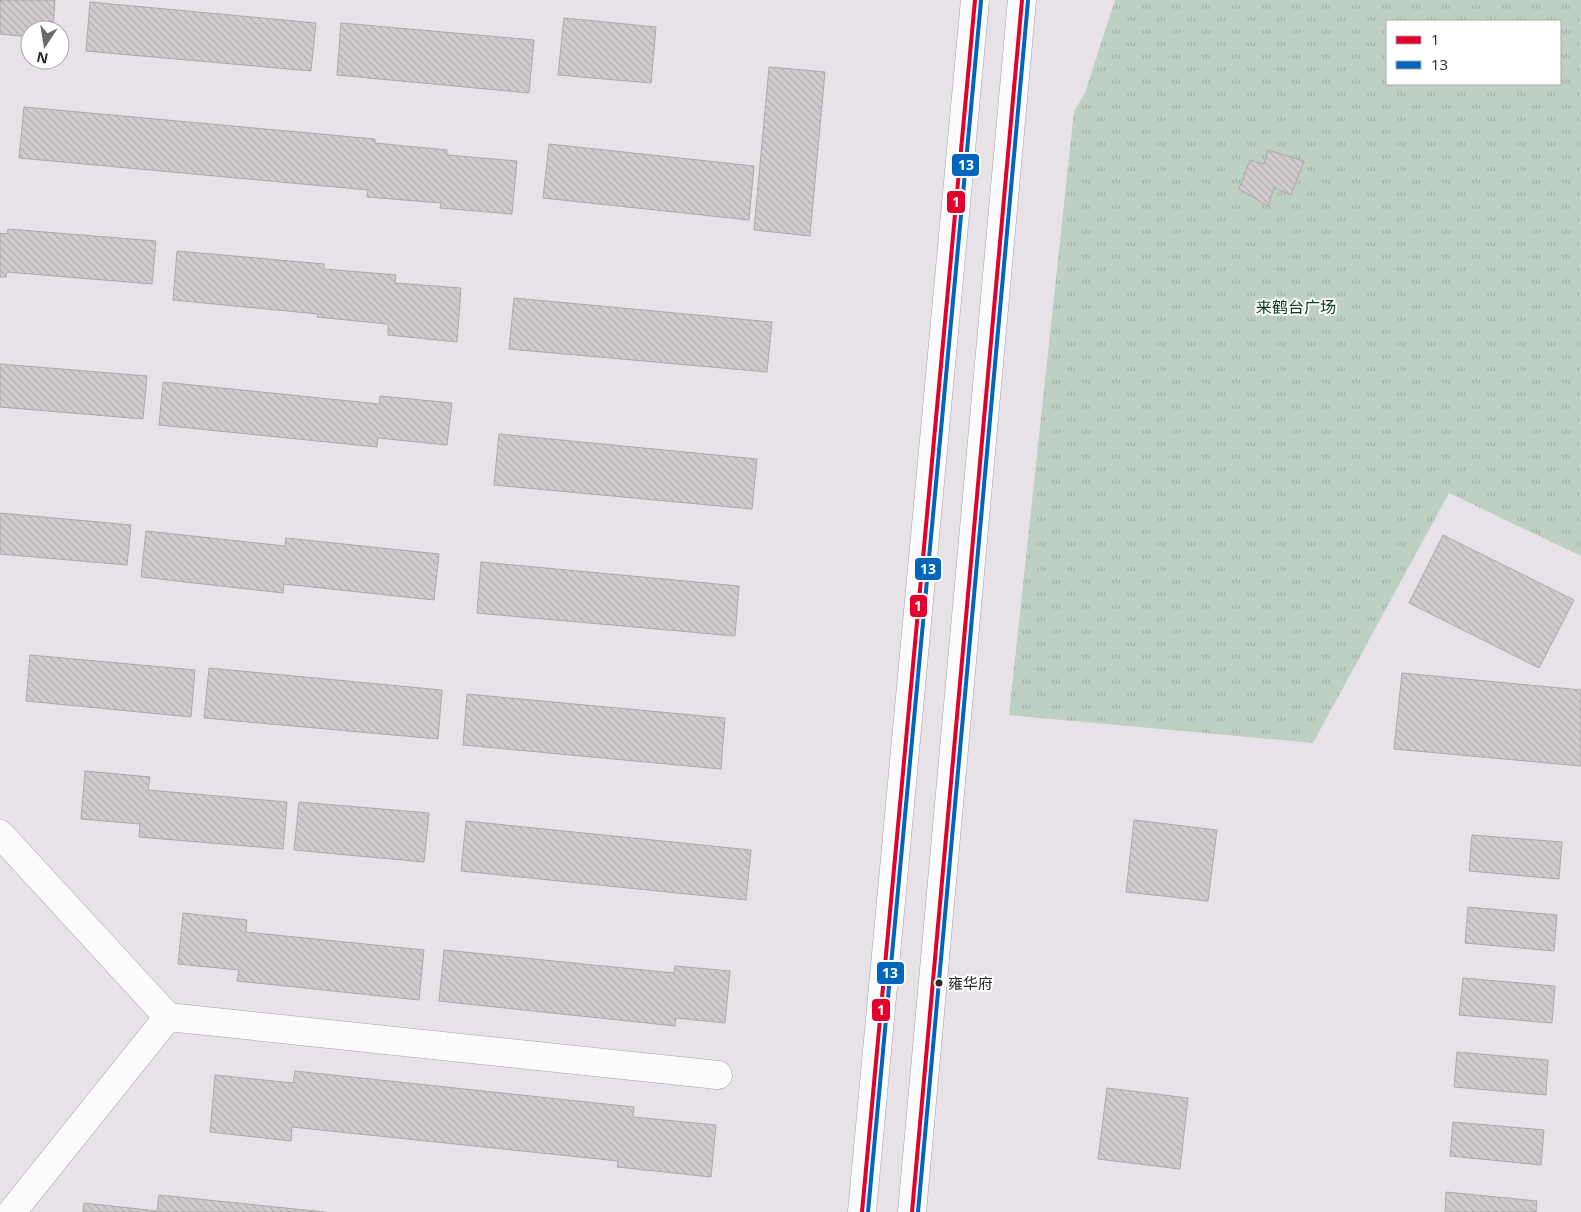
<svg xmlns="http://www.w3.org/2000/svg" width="1581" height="1212" font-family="'Open Sans','Noto Sans SC',sans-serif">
<defs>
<pattern id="grass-tufts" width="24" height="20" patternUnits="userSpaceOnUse" patternTransform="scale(1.25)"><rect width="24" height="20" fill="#bed0c4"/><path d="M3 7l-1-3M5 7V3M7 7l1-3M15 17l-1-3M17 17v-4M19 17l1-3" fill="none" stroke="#a3b3a9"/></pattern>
<pattern id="building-back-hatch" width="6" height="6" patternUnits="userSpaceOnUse" patternTransform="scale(1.25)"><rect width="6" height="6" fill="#d0cbcc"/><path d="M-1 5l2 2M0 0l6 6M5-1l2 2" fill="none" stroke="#b3aeaf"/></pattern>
</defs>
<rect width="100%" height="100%" fill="#e7e2e8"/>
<path fill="url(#grass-tufts)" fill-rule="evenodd" d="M1115,0H1581V556L1449,493L1313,743L1009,715L1074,111L1085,93ZM1387,21H1560V84H1387Z"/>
<path fill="url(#building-back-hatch)" stroke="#ada8aa" d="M0,0H55L53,30H30V37L0,34Z
M90,2L316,23L311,71L86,51Z
M564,18L656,27L651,83L558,75Z
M341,23L534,40L529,93L337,75Z
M769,67L825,72L810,236L754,230Z
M24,107L375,139V143L447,150V155L517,161L512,214L440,208L441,203L367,197L368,190L19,158Z
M549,144L754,166L749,220L543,198Z
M1268,150L1304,161L1291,195L1274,188L1268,206L1239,189L1250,160L1264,164Z
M8,229L156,241L152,284L7,272L6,277H0V233L7,234Z
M177,251L324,264V269L396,275L395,283L461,288L457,342L388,335V324L317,317L318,314L173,300Z
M514,298L772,322L767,372L509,349Z
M0,364L147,376L143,419L0,407Z
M163,382L379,404L380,396L452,403L447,445L378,438L377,447L159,425Z
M499,434L757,459L752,509L494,485Z
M0,513L131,525L127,565L0,554Z
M146,531L285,546L286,538L439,554L434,600L284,584L283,593L141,577Z
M1443,535L1574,600L1539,668L1409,603Z
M481,562L739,586L735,636L477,613Z
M30,655L195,670L191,717L26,701Z
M209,668L442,690L438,739L204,718Z
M1402,673L1581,690V766L1394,749Z
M467,694L725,718L721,769L463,745Z
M85,771L150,777L148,790L287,802L283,849L139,837L140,824L81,819Z
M299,802L429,813L424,862L294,850Z
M1134,820L1217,830L1208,901L1126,892Z
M466,821L751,850L746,900L461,871Z
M1472,835L1562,842L1559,879L1469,871Z
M1468,907L1557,915L1554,951L1465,943Z
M183,913L247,920L246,932L424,950L419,1000L237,981L239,970L178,964Z
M444,950L674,973L675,966L730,971L725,1023L676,1018L675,1026L439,1001Z
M1463,978L1555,986L1552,1023L1459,1015Z
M1457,1052L1548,1060L1546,1095L1454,1087Z
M295,1071L634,1107L633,1117L716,1125L711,1177L617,1167L618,1161L292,1127L291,1141L210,1132L215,1075L293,1083Z
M1107,1088L1188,1098L1180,1169L1098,1159Z
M1453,1122L1544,1130L1541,1165L1450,1156Z
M1446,1192L1537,1201L1536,1212H1445Z
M159,1195L325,1212H83L84,1203L157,1211Z"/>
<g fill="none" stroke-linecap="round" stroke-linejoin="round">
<defs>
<path id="minor" d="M0,834L168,1017L12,1212
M168,1017L718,1075"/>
<path id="major" d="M862,1212L975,0
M912,1212L1022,0"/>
</defs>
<use href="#minor" stroke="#a5a1a5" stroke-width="29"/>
<use href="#major" stroke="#a5a1a5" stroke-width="29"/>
<use href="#minor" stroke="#fbfbfc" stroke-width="28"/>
<use href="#major" stroke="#fbfbfc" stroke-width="28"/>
<defs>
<path id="bus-1" d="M862,1212L975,0
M912,1212L1022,0"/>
<path id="bus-2" d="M868,1212L981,1
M918,1212L1028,1"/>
</defs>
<use href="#bus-1" stroke="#fff" stroke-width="8"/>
<use href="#bus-2" stroke="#fff" stroke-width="8"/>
<use href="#bus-1" stroke="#e4002b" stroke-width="4"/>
<use href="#bus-2" stroke="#0065bd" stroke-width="4"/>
</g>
<circle fill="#2b272b" stroke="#fff" stroke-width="2" cx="939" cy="983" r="4.5"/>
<g text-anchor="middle" stroke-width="4" stroke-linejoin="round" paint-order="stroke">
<g font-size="15" fill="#2b272b" stroke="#fff" text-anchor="start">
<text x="948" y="989">雍华府</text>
</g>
<g font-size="16" fill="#083a1e" stroke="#fff">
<text x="1296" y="313">来鹤台广场</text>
</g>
</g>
<g stroke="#fff" stroke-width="2">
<rect x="951" y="153" width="29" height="24" rx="5" fill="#0065bd"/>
<rect x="946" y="190" width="20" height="24" rx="5" fill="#e4002b"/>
<rect x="914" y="557" width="28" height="24" rx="5" fill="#0065bd"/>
<rect x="909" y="594" width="19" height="24" rx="5" fill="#e4002b"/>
<rect x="876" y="961" width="29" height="24" rx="5" fill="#0065bd"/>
<rect x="871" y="998" width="20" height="24" rx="5" fill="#e4002b"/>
</g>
<g font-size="14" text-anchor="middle" font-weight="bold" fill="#fff">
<text x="966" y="170">13</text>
<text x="956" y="207">1</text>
<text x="928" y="574">13</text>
<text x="918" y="611">1</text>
<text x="890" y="978">13</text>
<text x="881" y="1015">1</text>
</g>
<rect x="1386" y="20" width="175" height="65" fill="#ffffff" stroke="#aaa9aa"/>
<rect x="1396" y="36" width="25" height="8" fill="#e4002b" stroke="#aaa9aa"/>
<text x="1431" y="45" font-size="15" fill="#2b272b">1</text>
<rect x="1396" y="61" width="25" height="8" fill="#0065bd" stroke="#aaa9aa"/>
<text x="1431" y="70" font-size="15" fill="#2b272b">13</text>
<g transform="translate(45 45) rotate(192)"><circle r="24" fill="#ffffff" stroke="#aaa9aa"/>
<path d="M0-4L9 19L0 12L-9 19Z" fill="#6d686d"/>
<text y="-8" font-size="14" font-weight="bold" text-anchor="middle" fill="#2b272b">N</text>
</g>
</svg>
